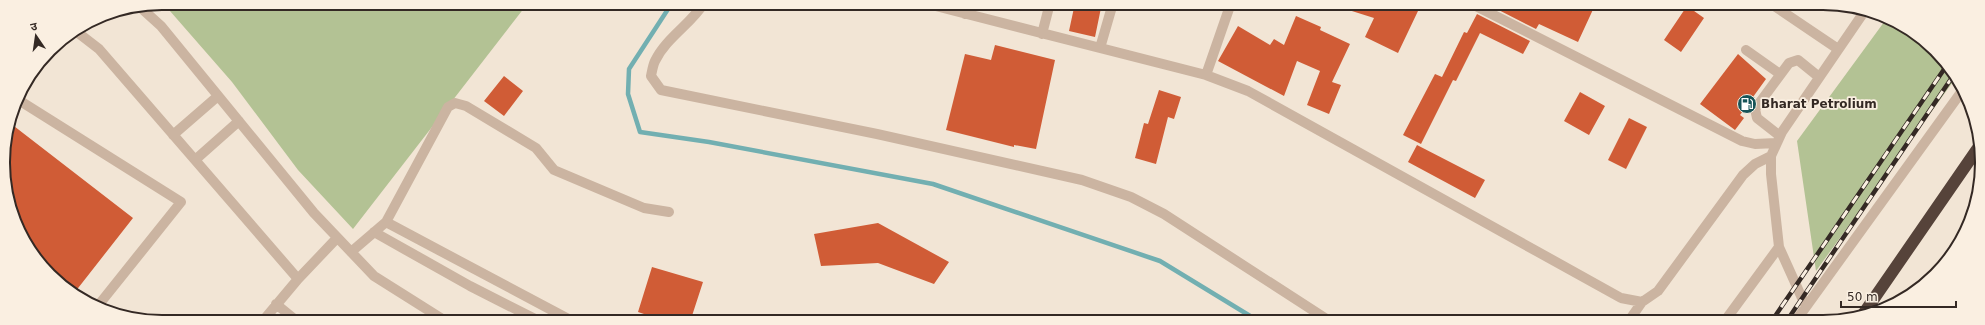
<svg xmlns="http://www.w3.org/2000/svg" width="1985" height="325" font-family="'DejaVu Sans','Noto Sans Devanagari',sans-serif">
<rect width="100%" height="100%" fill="#f2e5d5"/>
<path fill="#b3c294" d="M163,3H528L353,229L298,170L232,82Z
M1887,18L1893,20L1943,58L1955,79L1816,271L1797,141Z"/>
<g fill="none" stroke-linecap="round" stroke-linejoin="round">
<path stroke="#72afb1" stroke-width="4.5" d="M672,3L629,69L628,94L640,132L709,142L933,184L1160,261L1260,322"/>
</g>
<path fill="#d05c36" d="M1075,3H1102L1095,37L1069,31Z
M1337,3H1402L1418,11L1398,53L1365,37L1374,18L1336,6Z
M1485,3H1596L1578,42L1539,24L1536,29Z
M1687,6L1704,18L1681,52L1664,40Z
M1477,14L1530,41L1523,54L1480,33L1456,81L1453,80L1421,144L1403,135L1435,74L1442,77L1464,32L1467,33Z
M1296,16L1321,27L1320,30L1350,44L1332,82L1341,85L1329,114L1307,105L1320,71L1297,61L1284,96L1218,61L1238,26L1270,45L1274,39L1284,45Z
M995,45L1055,60L1036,149L1014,145V147L946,130L965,54L991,60Z
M1738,54L1766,79L1740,115L1744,118L1735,130L1700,104Z
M504,76L523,91L504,116L484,101Z
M1159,90L1181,97L1174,119L1168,117L1156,164L1135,158L1144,123L1148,124Z
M1580,92L1605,106L1589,135L1564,121Z
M1629,118L1647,127L1626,169L1608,160Z
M10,123L133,218L75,292L43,268L12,214L3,152Z
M1417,145L1485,180L1475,198L1408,162Z
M878,223L949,262L934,284L878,263L821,266L814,234Z
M652,267L703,282L690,322H668L638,312Z"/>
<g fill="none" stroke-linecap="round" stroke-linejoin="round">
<path stroke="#cbb4a1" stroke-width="10" d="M704,3C691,24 666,38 655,61C653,65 652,71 651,76L661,90L877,134L1082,180L1131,197L1164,214L1331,322
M924,3L1206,75L1248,91L1621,298L1642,302L1658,291L1743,175L1755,164L1771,156
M1470,3L1742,141L1755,144L1776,143
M1770,3L1838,49
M140,7L161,26L314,213L374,276L447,322
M965,14L968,3
M77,32L99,49L298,279
M1042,34L1050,3
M1100,48L1113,3
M1746,50L1780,74
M1206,75L1231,3
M17,99L181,202L97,307
M173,135L218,96
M1780,136L1757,118L1755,109L1789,63L1798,60L1819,77
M195,160L239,121
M386,222L448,107L455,103L466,106L536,148L554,170L644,208L669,212
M374,232L470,286L541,322
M351,252L386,222L574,322
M276,304L298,322
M1806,307L1779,247L1771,174V156L1782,132L1864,12
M262,322L298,279L337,238
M1628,322L1642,302
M1724,322L1779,247
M1795,322L1962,91"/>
<path stroke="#56433a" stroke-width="12" d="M1864,313L1978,148"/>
<defs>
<path id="rail" d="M1771,322L1947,65
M1786,322L1953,76"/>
</defs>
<use href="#rail" stroke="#342924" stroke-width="4.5"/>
<use href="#rail" stroke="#faefe1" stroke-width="3" stroke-dasharray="9" stroke-linecap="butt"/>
</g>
<defs>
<symbol id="fuel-disc" viewBox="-11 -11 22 22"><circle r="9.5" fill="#175458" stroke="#faefe1"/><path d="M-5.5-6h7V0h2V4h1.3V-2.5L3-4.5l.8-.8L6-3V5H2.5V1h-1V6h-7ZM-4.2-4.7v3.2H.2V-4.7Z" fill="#fff"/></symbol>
</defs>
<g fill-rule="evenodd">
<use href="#fuel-disc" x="1736" y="93" width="22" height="22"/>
</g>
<g text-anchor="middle" stroke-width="3.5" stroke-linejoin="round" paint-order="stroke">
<g font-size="12" font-weight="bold" fill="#342924" stroke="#faefe1" text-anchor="start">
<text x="1761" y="108">Bharat Petrolium</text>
</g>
</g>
<path d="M0 0H1985V325H0ZM162 10H1823A152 152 0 0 1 1975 162V163A152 152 0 0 1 1823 315H162A152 152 0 0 1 10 163V162A152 152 0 0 1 162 10Z" fill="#faefe1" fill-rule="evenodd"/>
<path fill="none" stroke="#342924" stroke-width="2" d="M162 10H1823A152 152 0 0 1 1975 162V163A152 152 0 0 1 1823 315H162A152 152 0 0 1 10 163V162A152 152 0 0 1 162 10Z"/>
<g transform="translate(36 36) rotate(347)" stroke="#faefe1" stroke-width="3" paint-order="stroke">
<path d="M0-3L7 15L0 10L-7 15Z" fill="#342924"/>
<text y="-6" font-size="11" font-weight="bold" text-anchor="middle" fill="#342924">उ</text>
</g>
<path d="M1841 301v6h115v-6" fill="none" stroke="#342924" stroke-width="2"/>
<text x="1847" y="301" font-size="12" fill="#342924" stroke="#faefe1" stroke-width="3" paint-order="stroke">50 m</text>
</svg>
